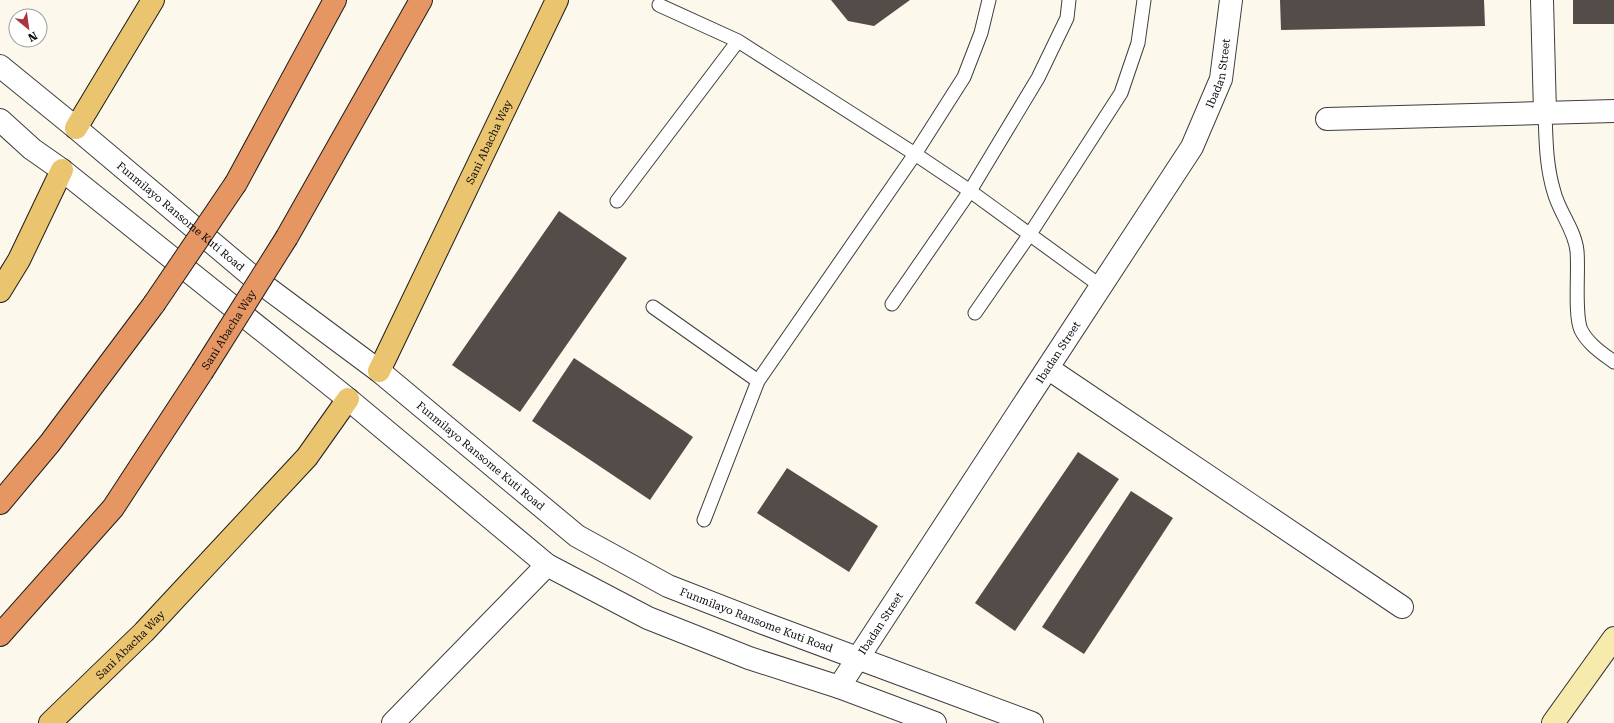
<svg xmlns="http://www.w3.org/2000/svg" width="1614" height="723" font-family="'Roboto Serif',serif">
<rect width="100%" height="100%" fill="#fdf8ec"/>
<path fill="#534c49" d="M831,0H910L874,26L848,21Z
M1280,0H1484L1485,26L1281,30Z
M1573,0H1614V24H1573Z
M559,211L627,258L520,412L452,365Z
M574,358L693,437L650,500L532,421Z
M1078,452L1119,479L1015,631L975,603Z
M787,468L878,526L849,572L757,513Z
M1131,491L1173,518L1084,654L1042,627Z"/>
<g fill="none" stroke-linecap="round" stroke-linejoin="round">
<defs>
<path id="service" d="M659,5L738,41L915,154L970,191L1038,78L1067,18L1069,0
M1545,113C1546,140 1546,166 1554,192C1559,212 1575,230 1577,251C1579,271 1574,314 1581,330C1588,344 1602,353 1614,362
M617,201L738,41
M892,304L970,191L1102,287
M653,307L758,381L915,154L964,77L981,33L989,0
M975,313L1030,234L1121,93L1138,43L1144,0
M704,520L758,381"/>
<g id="minor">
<path d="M1542,0L1545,113"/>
<path d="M1327,119L1614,111"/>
<path d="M1049,369L1402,607"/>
<path id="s1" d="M839,687L1192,147L1221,79L1231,0"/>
<path d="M393,723L547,565"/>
</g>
<g id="tertiary">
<path id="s2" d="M0,66L76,128L254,278L379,371L577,536L668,586L763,623L1032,723"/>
<path d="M0,120L32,149L62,170L348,399L547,565L648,618L749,658L839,687L935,723"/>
</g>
<path id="secondary" d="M1553,723L1614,638"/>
<g id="primary">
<path d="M76,128L153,0"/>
<path d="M0,291L19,260L62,170"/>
<path id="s3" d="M379,371L557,0"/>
<path id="s4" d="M50,723L144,632L307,457L348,399"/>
</g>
<path id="motorway" d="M236,183L335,0
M287,237L421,0
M0,503L50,443L154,304
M0,635L113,508L202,372"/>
</defs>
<use href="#service" stroke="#3e3e3e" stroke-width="15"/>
<use href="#minor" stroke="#3e3e3e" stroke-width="24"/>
<use href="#tertiary" stroke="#3e3e3e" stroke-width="24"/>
<use href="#secondary" stroke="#2d2d2d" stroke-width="24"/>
<use href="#primary" stroke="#1c1c1c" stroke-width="24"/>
<use href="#motorway" stroke="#1c1c1c" stroke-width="24"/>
<use href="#service" stroke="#fff" stroke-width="13"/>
<use href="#minor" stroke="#fff" stroke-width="22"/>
<use href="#tertiary" stroke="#fff" stroke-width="22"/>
<use href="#secondary" stroke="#f6eaad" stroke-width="22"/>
<use href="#primary" stroke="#eac46f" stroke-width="22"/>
<use href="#motorway" stroke="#e59662" stroke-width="22"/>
<defs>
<g id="motorway-bridge">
<path d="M154,304L236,183"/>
<path id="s5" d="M202,372L287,237"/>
</g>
</defs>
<use href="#motorway-bridge" stroke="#1c1c1c" stroke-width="24" stroke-linecap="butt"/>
<use href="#motorway-bridge" stroke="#e59662" stroke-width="22"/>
</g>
<g text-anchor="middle" stroke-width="4" stroke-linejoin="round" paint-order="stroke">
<g font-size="11" fill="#0b0b0b" stroke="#fff">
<text dy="4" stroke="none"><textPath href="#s1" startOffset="724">Ibadan Street</textPath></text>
<text dy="4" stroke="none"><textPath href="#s3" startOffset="254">Sani Abacha Way</textPath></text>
<text dy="4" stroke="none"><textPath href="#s2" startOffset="235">Funmilayo Ransome Kuti Road</textPath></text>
<text dy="4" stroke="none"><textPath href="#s5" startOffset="50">Sani Abacha Way</textPath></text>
<text dy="4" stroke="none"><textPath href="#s1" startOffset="400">Ibadan Street</textPath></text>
<text dy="4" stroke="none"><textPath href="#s2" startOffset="619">Funmilayo Ransome Kuti Road</textPath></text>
<text dy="4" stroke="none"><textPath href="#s2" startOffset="943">Funmilayo Ransome Kuti Road</textPath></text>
<text dy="4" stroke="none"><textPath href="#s1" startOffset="76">Ibadan Street</textPath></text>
<text dy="4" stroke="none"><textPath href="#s4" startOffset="112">Sani Abacha Way</textPath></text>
</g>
</g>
<g transform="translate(28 28) rotate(151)"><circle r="19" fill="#ffffff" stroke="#9d9d9d"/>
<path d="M0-3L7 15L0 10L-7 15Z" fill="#ac3340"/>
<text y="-6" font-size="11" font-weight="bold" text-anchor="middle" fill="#0b0b0b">N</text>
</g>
</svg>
